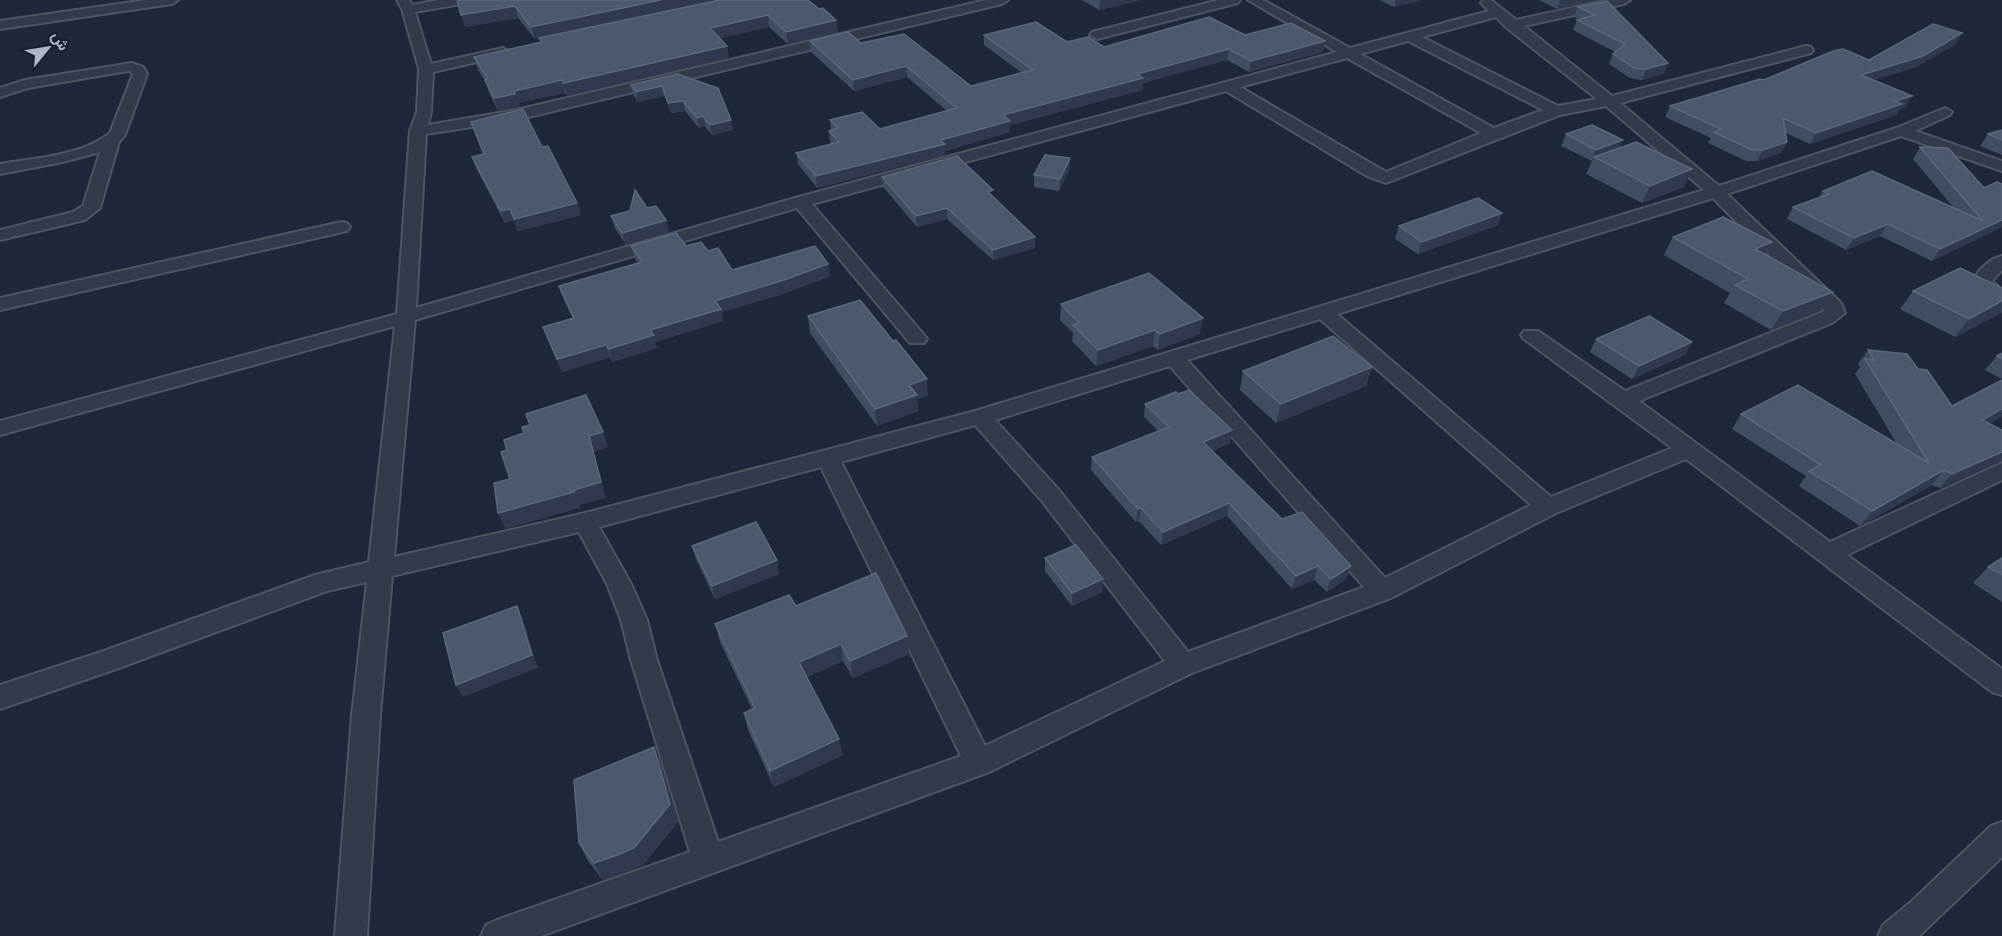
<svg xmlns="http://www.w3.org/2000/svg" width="2002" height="936" font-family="'Alegreya Sans',Vazirmatn,sans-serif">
<rect width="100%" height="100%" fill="#1f283a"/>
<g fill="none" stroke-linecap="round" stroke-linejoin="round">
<defs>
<path id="street" d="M146,0H178L172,4L0,29V21Z
M397,0H409L412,5L439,0H467L461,4L415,12L431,64L503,48L510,52L508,55L433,72L431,112L428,125L516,110L986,0H1008L1002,4L516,120L426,134L416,308L795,198L1337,52L1248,0H1263L1350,48L1489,11L1481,3L1484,0H1491L1516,20L1607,0H1630L1624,4L1524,26L1612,96L1806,46L1811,47L1813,50L1811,53L1620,103L1719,186L1896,128L1945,108L1952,112L1950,115L1915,131L2002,161V171L1901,136L1727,194L1841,303L1845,313L1832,323L1639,401L1830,542L2002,463V480L1847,555L2002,669V695L1992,692L1686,459L1556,513L1391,598L1192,673L989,772L541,936H481L486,925L497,920L690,852L631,660L621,620L607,584L579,532L392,576L380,715L367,936H335L352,715L367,582L327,591L116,669L0,709V685L101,652L315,575L369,562L395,326L0,435V421L397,314L410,131L417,112L419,69L402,9ZM1496,17L1507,28L1597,99L1558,106L1422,37ZM1408,41L1543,110L1494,128L1360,54ZM1347,58L1481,133L1386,172L1240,87ZM1226,91L1367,176L1386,183L1560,115L1606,106L1704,190L975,411L585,513L394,557L415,320L797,208L910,343H924L927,339L924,335L812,204ZM1713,198L1825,311L1625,391L1538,331H1524L1521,335L1524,339L1672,448L1551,497L1337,314ZM1320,319L1531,505L1385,578L1187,360ZM1170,366L1364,587L1188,652L1058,489L995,420ZM975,425L1042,501L1165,661L985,746L841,462ZM821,467L961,756L718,842L657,660L647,620L631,584L599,527Z
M1219,0H1240L1238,3L1097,39L1090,35L1092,32Z
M132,63L143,67L147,74L125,135L119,142L100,208L85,220L0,240V230L73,212L83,206L100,152L63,162L0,174V164C35,158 81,156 110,133L133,74L130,71L121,72L28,88L0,97V88L25,80Z
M341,222L347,223L350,227L347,231L0,310V298Z
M2002,256V270L1992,281L2002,290V304L1980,292L1974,281C1977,270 1991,258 2002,256Z
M2002,822V857L1919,936H1878L1883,925L1912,901L1991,826Z"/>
</defs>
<use href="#street" stroke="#4d5565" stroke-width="4"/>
<use href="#street" fill="#333a4a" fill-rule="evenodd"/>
</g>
<path fill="#434d62" d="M457,0L819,9L836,20L838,32L788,44L769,27L720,38L727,46L729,58L567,96L565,93L518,103L520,107L498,111L489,92L485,81L478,70L474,57L541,43L539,38L535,39L518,18L465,27Z
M1082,0H1142L1099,10Z
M1379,0H1422L1394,7Z
M1539,0H1600L1557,9Z
M1607,1L1668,63L1664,74L1642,80L1630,78L1609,64L1613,54L1615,52L1573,30L1577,20L1579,19L1574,17L1578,7Z
M984,35L1067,42L1104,47L1245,35L1323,52L1249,72L1227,60L1143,83L1142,90L1010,125V132L945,151V155L817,188L798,164L796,153L831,144L830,142L829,131L831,130L830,120L880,129L947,111L907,77L854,91L811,52L810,41L861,43L971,86L1022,73L984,45Z
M1956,44L1916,67L1873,80L1906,107L1900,109L1896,115L1810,144L1786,133L1787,142L1781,153L1757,161H1746L1708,143L1711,138L1665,117L1670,106L1764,80Z
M677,74L733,130L712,135L705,126L699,128L685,111L671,113L665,96L638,102L633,94L631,85Z
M471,122L542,147L577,203L581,215L518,231L514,220L505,223L476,168L472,157L483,154Z
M2002,130V155L1980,146L1988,134Z
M1566,134L1620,147L1684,187L1642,203L1586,174L1592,161L1561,146Z
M1920,147L2002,227L1932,261L1880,236L1846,250L1787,219L1793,207L1819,197L1823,191L1954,208L1913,159Z
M1070,158L1069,170L1059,191L1034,187V175Z
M882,177L993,196L1035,237V248L993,260L947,219L917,227L883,187Z
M647,208L666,220L669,232L626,245L615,228L611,216Z
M1498,225L1418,254L1395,239L1399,226Z
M1673,237L1772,242L1765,255L1821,310L1771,330L1724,303L1730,293L1664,255Z
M631,246H686L708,251L732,270L830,276L786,293L721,312L723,321L655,342L657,348L612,362L610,357L562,372L543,327L573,319L563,298L559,286L638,264L635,258Z
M2002,288V312L2001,313L1955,337L1900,309L1913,291Z
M1061,304L1200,334L1158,350L1153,346L1096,366L1072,341L1073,333L1060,320Z
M808,316L893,341L928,396L917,399L918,411L877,426L810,333Z
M1596,339L1692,342L1685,355L1632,379L1590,352Z
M1868,350L1918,369L1952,406L2002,430V462L2001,461L1940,488L1932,485L1860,526L1799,486L1806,476L1732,429L1741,414L1897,444L1855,374L1860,367L1858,364Z
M2002,353V379L1985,370L1997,356Z
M1372,367L1366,386L1276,423L1240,390L1243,371Z
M1145,404L1230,443L1212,451L1282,519L1351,566L1346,579L1327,592L1314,580L1292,589L1227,516L1161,545L1139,521L1136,522L1091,470L1092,457L1158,431L1144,417Z
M692,546L777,560L779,574L715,599L696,559Z
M1045,558L1103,579L1102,592L1072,606L1045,571Z
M2002,558V602L1973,583L1988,567Z
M796,606L907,636L909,654L853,678L843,661L807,677L843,755L774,787L748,730L744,713L752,709L720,642L715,624Z
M654,747L661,766L678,822L643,865L629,871L603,880L588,861L579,843Z"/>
<path fill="#30394d" d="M661,0H718L535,39L531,27Z
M1100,0H1142L1099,10Z
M1396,0H1422L1394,7Z
M1560,0H1600L1557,9Z
M515,6L518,18L465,27L461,15Z
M768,15L769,27L713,40L710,28Z
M836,20L838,32L788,44L786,32Z
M1962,33L1956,44L1916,67L1855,86L1861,75Z
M1325,41L1323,52L1249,72L1251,61Z
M727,46L729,58L567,96L563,83Z
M1229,49L1227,60L1143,83L1142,90L1010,125V132L945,151V155L817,188L816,176L941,140L1003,115L1137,74Z
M1668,63L1664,74L1642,80L1646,69Z
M906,66L907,77L854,91L853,80Z
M562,80L565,93L518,103L520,107L498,111L494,98L514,91Z
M662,86L665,96L638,102L636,92Z
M1912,96L1906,107L1900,109L1896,115L1810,144L1816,133L1895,101Z
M683,101L685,111L671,113L668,103Z
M703,116L705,126L699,128L697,118Z
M731,120L733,130L712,135L710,125Z
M1623,140L1618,152L1594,157L1591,162L1596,150Z
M1787,142L1781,153L1757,161L1763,150Z
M1070,158L1069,170L1059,191L1060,179Z
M1692,169L1684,187L1642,203L1650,186Z
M577,203L581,215L518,231L514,219Z
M947,208V219L917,227L916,216Z
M510,209L514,220L505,223L501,211Z
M1502,213L1498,225L1418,254L1422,242Z
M666,220L669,232L626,245L622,233Z
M2002,220V227L1932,261L1940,249Z
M1888,224L1880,236L1846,250L1854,238Z
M1035,237V248L993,260V250Z
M1772,242L1762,260L1755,249Z
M828,264L830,276L786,293L721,312L723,321L655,342L657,348L612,362L609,349L650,330L715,301Z
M1833,292L1821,310L1771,330L1783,311Z
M2002,301L2001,313L1955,337L1969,319Z
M1203,318L1200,334L1158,350L1160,334Z
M1155,330L1153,346L1096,366L1098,350Z
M1692,342L1685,355L1632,379L1639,366Z
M606,345L610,357L562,372L557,359Z
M1372,367L1366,386L1276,423L1281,404Z
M927,379L928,396L917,399L918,411L877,426L875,409L909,385Z
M2002,409V417L1970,434L1982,420Z
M1232,430L1230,443L1201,455L1203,442Z
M603,432L608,447L594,452L606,498L580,505V508L505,529L498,513L589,436Z
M2002,452V460L2001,461L1940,488L1952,474Z
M1944,470L1932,485L1860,526L1872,511Z
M1229,503L1227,516L1161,545L1163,532Z
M1141,508L1139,521L1136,522L1138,509Z
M777,560L779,574L715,599L712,586Z
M1318,566L1314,580L1292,589L1296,576Z
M1351,566L1346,579L1327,592L1331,579Z
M1103,579L1102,592L1072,606V593Z
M517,606L523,619L538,668L463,697L456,685Z
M907,636L909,654L853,678L850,661Z
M841,644L843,661L803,679L799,662Z
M839,739L843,755L774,787L770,771Z
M654,747L661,766L678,822L643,865L629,871L603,880L594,863Z"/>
<path fill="#4e586d" stroke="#5d677b" stroke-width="1.5" d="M457,0H661L531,27L515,6L461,15Z
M720,0H808L819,9L823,8L836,20L786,32L768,15L710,28L727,46L563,83L562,80L514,91L515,94L494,98L485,80L488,79L474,57L542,42L539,38Z
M1607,1L1668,63L1646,69L1634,68L1613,54L1625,44L1577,20L1595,15L1578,7Z
M1209,17L1245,35L1291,23L1325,41L1251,61L1229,49L1137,74L1143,78L1003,115L1010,121L941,140L945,144L816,176L796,153L839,142L829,131L838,128L830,120L862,112L880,129L957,108L906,66L853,80L810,41L848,32L861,43L904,34L971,86L1033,70L984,35L1036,22L1067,42L1088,37L1104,47Z
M1933,24L1962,33L1923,56L1861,75L1912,96L1895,101L1902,104L1816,133L1783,118L1787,142L1763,150H1752L1714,132L1721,129L1670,106L1760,79L1764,80L1833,51L1843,49L1869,60Z
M677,74L718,88L731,120L710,125L703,116L697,118L683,101L668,103L662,86L636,92L631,85Z
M523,109L542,147L548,146L577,203L514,219L510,209L501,211L472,157L484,154L471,122Z
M1592,125L1623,140L1596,150L1566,134Z
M2002,130V140L1988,134Z
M1636,142L1692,169L1650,186L1594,157Z
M1920,147L1948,148L1984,188L1997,182L2002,184V220L1940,249L1888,224L1854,238L1793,207L1829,194L1823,191L1872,171L1983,221Z
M1045,155L1070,158L1060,179L1034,175Z
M957,156L993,190L988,192L1035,237L993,250L947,208L916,216L882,177Z
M635,190L647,208L656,206L666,220L622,233L611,216L630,211Z
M1478,198L1502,213L1422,242L1399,226Z
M1723,217L1772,242L1755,249L1833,292L1783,311L1735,285L1748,279L1673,237Z
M676,233L686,246L701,242L708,251L718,248L732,270L815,246L828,264L784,280L715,301L721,309L650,330L654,335L609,349L606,345L557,359L543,327L574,318L559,286L642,262L631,246Z
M1960,268L2002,288V301L1969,319L1913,291Z
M1149,273L1203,318L1160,334L1155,330L1098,350L1073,325L1079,323L1061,304Z
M860,300L893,341L896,340L927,379L909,385L917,395L875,409L808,316Z
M1649,316L1692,342L1639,366L1596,339Z
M1333,336L1372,367L1281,404L1243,371Z
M1868,350L1907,354L1918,369L1927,370L1952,406L2002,380V409L1982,420L2002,430V452L1952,474L1944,470L1872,511L1809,471L1821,465L1741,414L1798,385L1929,463L1865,359L1874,360Z
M2002,353V359L1997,356Z
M1189,390L1232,430L1203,442L1282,519L1302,512L1351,566L1331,579L1318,566L1296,576L1229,503L1163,532L1141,508L1138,509L1092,457L1169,427L1145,404L1176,392L1178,394Z
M586,395L603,432L589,436L601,482L574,490V492L498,513L494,483L510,479L501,452L507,450L504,440L524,433L522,427L530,425L526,414Z
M756,522L777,560L712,586L692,546Z
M1076,545L1103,579L1072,593L1045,558Z
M2002,558V575L1988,567Z
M876,573L907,636L850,661L841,644L799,662L839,739L770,771L744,713L755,708L715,624L789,595L796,606Z
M517,606L532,655L456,685L443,633Z
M654,747L670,804L634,848L620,854L594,863L579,843L574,780Z"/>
<g transform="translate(48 48) rotate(60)" stroke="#181f2e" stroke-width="4.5" paint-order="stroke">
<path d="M0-4.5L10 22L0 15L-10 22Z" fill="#adb5c7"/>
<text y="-9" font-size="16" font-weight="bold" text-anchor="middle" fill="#adb5c7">ش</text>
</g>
</svg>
